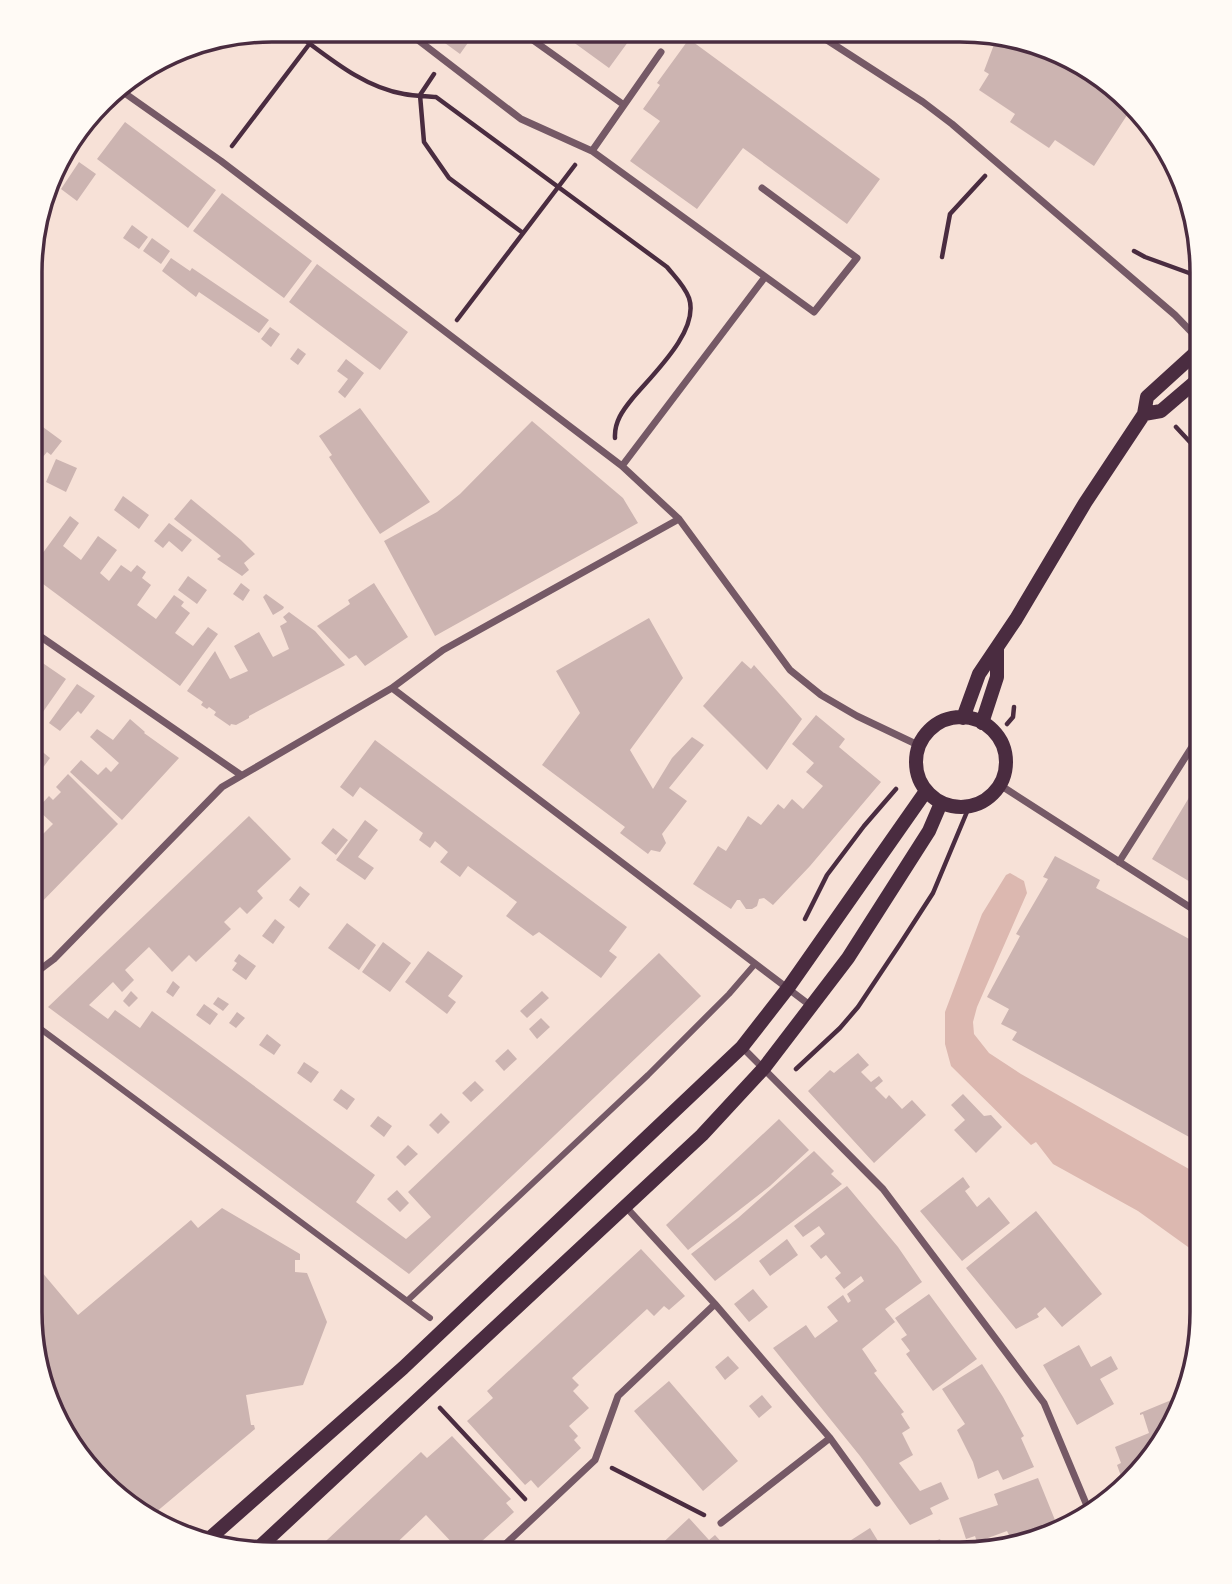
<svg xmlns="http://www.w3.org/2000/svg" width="1232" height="1584" font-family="'DejaVu Sans',sans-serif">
<rect width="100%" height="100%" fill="#f7e1d7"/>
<path fill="#dcb8b0" d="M1010,873L1024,881L1027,893L977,1007L973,1022L974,1034L989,1053L1021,1074L1189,1169L1202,1178V1257L1138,1211L1053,1164L1036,1142L1031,1145L951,1066L945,1044V1012L982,914L1006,875Z"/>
<path fill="#ccb4b1" d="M427,30H477L460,54Z
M558,31H636L609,68Z
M998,34L1095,71L1131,109L1094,166L1055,140L1049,148L1010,122L1015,114L979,90L989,74L984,71Z
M689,39L880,179L847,224L743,148L697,209L630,161L660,121L643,109L660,85L657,83Z
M125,122L216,190L188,228L97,159Z
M79,162L96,174L77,201L61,189Z
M222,193L312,261L284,298L193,231Z
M132,225L148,237L139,249L123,238Z
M152,238L170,251L161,264L143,251Z
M171,258L190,271L192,268L269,320L259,333L199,292L196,297L162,271Z
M317,264L408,332L380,370L289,302Z
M270,327L280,334L271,347L261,339Z
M298,348L306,354L298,365L290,359Z
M346,359L364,373L345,398L338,392L348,379L337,371Z
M360,408L430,502L380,534L329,457L332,455L319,436Z
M32,419L62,441L51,455L47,452L38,463L31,458Z
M532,421L623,498L638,523L435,636L384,541L437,512L460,494Z
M56,459L77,468L66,492L46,482Z
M123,496L149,515L139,529L114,510Z
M191,499L241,540L255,554L244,563L249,570L242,576L217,559L221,556L174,519Z
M70,516L79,523L63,546L81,560L98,536L117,550L100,573L109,581L121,565L131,572L137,565L146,572L142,578L151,585L137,605L156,619L174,595L184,602L181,606L190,613L175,633L193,646L208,627L218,634L180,686L31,575V569Z
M169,523L192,540L182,552L169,541L163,548L154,541Z
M31,528L38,532L31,544Z
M188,576L207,590L197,604L178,590Z
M241,583L250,590L243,601L233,594Z
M374,583L408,637L365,666L356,655L349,659L317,626L350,604L348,600Z
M266,594L284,607L283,609L273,615L263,597Z
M289,612L315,631L345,665L249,716V718L236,725L231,724L230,726L214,715L216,712L209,707L207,709L201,705L203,702L187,691L215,651L230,679L248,671L234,646L259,632L273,657L289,649L280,626L287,622L283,617Z
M649,618L683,678L630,750L653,789L672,758L692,737L704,745L669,788L687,801L662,834L666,843L660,852L651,850L648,854L620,833L625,827L542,765L580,713L556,671Z
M31,655L66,679L31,729Z
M742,661L751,669L754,665L802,719L767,770L703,706Z
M77,684L95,696L81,714L78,711L60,731L49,723Z
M816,715L845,739L839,747L881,782L810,866L773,905L764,898L759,899L757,906L752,909H746L740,900H737L731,909L693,884L718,846L726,851L748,816L761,825L778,804L784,809L792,799L803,809L823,786L806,772L814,763L792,744Z
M130,719L145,732L144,733L179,758L122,820L70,772L81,760L98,775L106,767L111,772L119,763L90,737L97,729L113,740Z
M375,740L627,927L609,951L617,957L601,978L539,932L533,936L506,916L517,902L468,866L460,877L440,862L448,852L435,841L430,848L419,840L423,833L360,787L353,797L340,787Z
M34,745L50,758L42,769L31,760V750Z
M68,774L118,824L31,913V837L35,842L53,824L37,809L49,796L53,800L61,792L56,787Z
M1202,776V889L1152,859Z
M249,816L291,859L257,891L263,898L247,914L240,907L224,922L231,929L196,962L189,955L172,972L149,947L125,970L134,980L122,992L113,982L89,1005L108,1019L115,1010L140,1028L152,1011L208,1052L375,1175L356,1202L406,1239L431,1217L408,1192L659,953L701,996L409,1274L48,1007Z
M365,820L378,830L358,857L374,868L365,880L336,860Z
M333,828L348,840L336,855L321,843Z
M1055,856L1100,880L1096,888L1202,946V1144L1012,1040L1017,1032L1001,1024L1009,1009L987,997L1020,936L1016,934L1048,879L1043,877Z
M300,886L310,894L299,908L289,900Z
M275,919L285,927L273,944L262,936Z
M347,923L376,945L359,970L328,948Z
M383,942L411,963L390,992L362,972Z
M428,951L463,976L448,996L456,1002L447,1014L405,982Z
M239,954L256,966L246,980L232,970L237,963L234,961Z
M173,981L180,987L173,997L166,992Z
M131,991L138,998L129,1007L123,1001Z
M542,991L549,998L527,1018L520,1011Z
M218,997L229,1004L223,1011L213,1004Z
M204,1004L218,1014L210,1025L196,1015Z
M237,1012L245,1018L236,1028L229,1023Z
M541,1018L550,1027L537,1039L529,1029Z
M267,1034L281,1045L274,1055L259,1045Z
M508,1049L517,1059L504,1071L495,1061Z
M858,1053L869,1065L861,1072L871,1082L879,1076L883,1081L875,1088L886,1099L889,1095L902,1109L912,1100L926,1115L874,1163L808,1091L830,1070L834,1073Z
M304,1062L319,1072L311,1083L297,1073Z
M475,1081L484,1090L471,1102L462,1093Z
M341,1089L355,1099L347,1110L333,1100Z
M963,1094L984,1116L991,1115L1002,1127L976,1153L954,1130L965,1120L951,1105Z
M441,1113L450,1122L438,1134L429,1125Z
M378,1116L392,1126L384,1137L370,1126Z
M779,1119L809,1150L770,1186L688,1250L666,1225Z
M408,1145L418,1154L405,1166L396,1157Z
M814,1151L834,1171L831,1174L842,1184L715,1281L691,1254L738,1218Z
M963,1177L970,1187L965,1191L977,1207L989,1197L1010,1223L962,1261L920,1211Z
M847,1186L898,1247L922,1282L885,1309L895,1322L862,1349L877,1371L874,1373L904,1412L901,1414L910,1428L902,1433L913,1455L899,1463L920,1491L941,1482L949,1499L930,1508L933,1514L910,1525L860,1456L773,1348L806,1325L815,1338L838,1321L827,1307L843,1295L848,1303L851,1301L847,1294L864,1281L861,1276L844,1289L835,1278L841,1273L826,1255L821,1259L810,1246L825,1234L819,1226L803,1237L794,1226Z
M397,1190L409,1203L400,1212L387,1199Z
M222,1208L300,1254V1260H295V1272L307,1273L327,1322L303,1385L246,1395L251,1425H254L255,1429L149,1518L138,1514L62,1433L30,1313V1258L78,1315L191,1220L198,1228Z
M1036,1211L1102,1294L1062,1327L1045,1307L1037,1314L1039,1317L1016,1329L966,1268Z
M787,1239L798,1255L770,1276L759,1261Z
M641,1249L685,1296L669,1310L664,1306L654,1316L647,1309L572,1378L579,1385L573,1391L589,1408L569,1426L578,1436L574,1440L581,1448L538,1488L531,1480L525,1485L467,1421L493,1398L487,1391Z
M753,1289L768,1307L749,1322L734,1304Z
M929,1294L977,1359L933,1391L906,1354L910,1351L901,1339L907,1335L895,1318Z
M1079,1345L1091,1367L1111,1356L1118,1369L1100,1379L1114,1404L1077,1425L1043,1365Z
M728,1356L739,1368L725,1380L715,1367Z
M982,1364L1003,1397L1024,1436L1021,1438L1034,1467L1003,1480L998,1470L978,1479L973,1462L957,1430L965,1424L942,1389Z
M669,1381L738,1461L703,1491L634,1411Z
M762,1395L772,1407L759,1418L749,1406Z
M1181,1396L1170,1434L1125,1478L1124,1475L1121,1476L1117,1465L1121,1463L1115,1447L1149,1433L1143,1414L1140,1415V1413Z
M452,1436L511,1499L506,1503L514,1512L470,1552L462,1543L457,1548L426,1515L385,1554H312L421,1452L427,1458Z
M1038,1478L1057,1525L1012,1541L1007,1531L977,1542L975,1536L966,1539L959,1518L998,1505L994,1494Z
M689,1518L709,1540L715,1535L726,1547L719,1554H626L640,1540L652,1553Z
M870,1528L886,1554H851L845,1544Z
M940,1539L946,1554H926L922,1546Z"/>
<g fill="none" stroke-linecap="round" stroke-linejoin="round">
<path stroke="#4a2c40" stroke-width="4.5" d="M291,30C325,54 361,87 404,94C414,96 426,96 436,97L667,267C675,277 684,285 689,298C700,331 652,375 632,399C623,410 614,422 615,438
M434,74L420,95L424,142L449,178L523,233
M232,146L320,30
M1134,251L1145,257L1189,273L1202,283
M942,257L950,214L985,176
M457,320L575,165
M1176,427L1202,455
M1007,724L1013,717L1014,707
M805,919L827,875L864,826L896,789
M796,1069L840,1028L858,1007L900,944L933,893L969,807
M440,1408L525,1499
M612,1468L704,1515"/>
<path stroke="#755966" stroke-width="6" d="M30,1021L430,1318
M407,1301L648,1075L729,994L755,964"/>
<path stroke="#755966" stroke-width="7" d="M405,30L521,119L592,151L661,52
M813,31L923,102L952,124L1175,315L1202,343
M523,33L624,105
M116,87L221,161L622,466L679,519L790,670L821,695L857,716L918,745
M592,151L814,312L857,258L762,188
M622,466L765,277
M31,630L241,775
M392,688L443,650L679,519
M1000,785L1202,915
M1119,862L1202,731
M30,977L54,959L222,787L392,688L811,1006
M742,1047L883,1189L1044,1403L1090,1513
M715,1304L830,1438L877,1503
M721,1523L830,1438
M495,1554L595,1460L618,1396L715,1304L625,1206"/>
<path stroke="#4a2c40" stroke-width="14" d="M1144,414L1161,411L1202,376
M916 762a45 45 0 1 1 90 0a45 45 0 1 1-90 0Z
M963,718L979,674L1016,619L1085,503L1144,414L1147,397L1202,347
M982,723L997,677V648
M210,1538L403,1368L742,1047L788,988L926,791
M253,1553L702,1135L764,1068L848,958L929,831L941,803"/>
</g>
<path d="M0 0H1232V1584H0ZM272 42H960A230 230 0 0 1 1190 272V1312A230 230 0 0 1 960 1542H272A230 230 0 0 1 42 1312V272A230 230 0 0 1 272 42Z" fill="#fffaf5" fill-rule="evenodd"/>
<path fill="none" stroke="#4a2c40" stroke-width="3.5" d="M272 42H960A230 230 0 0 1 1190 272V1312A230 230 0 0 1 960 1542H272A230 230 0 0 1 42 1312V272A230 230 0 0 1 272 42Z"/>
</svg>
